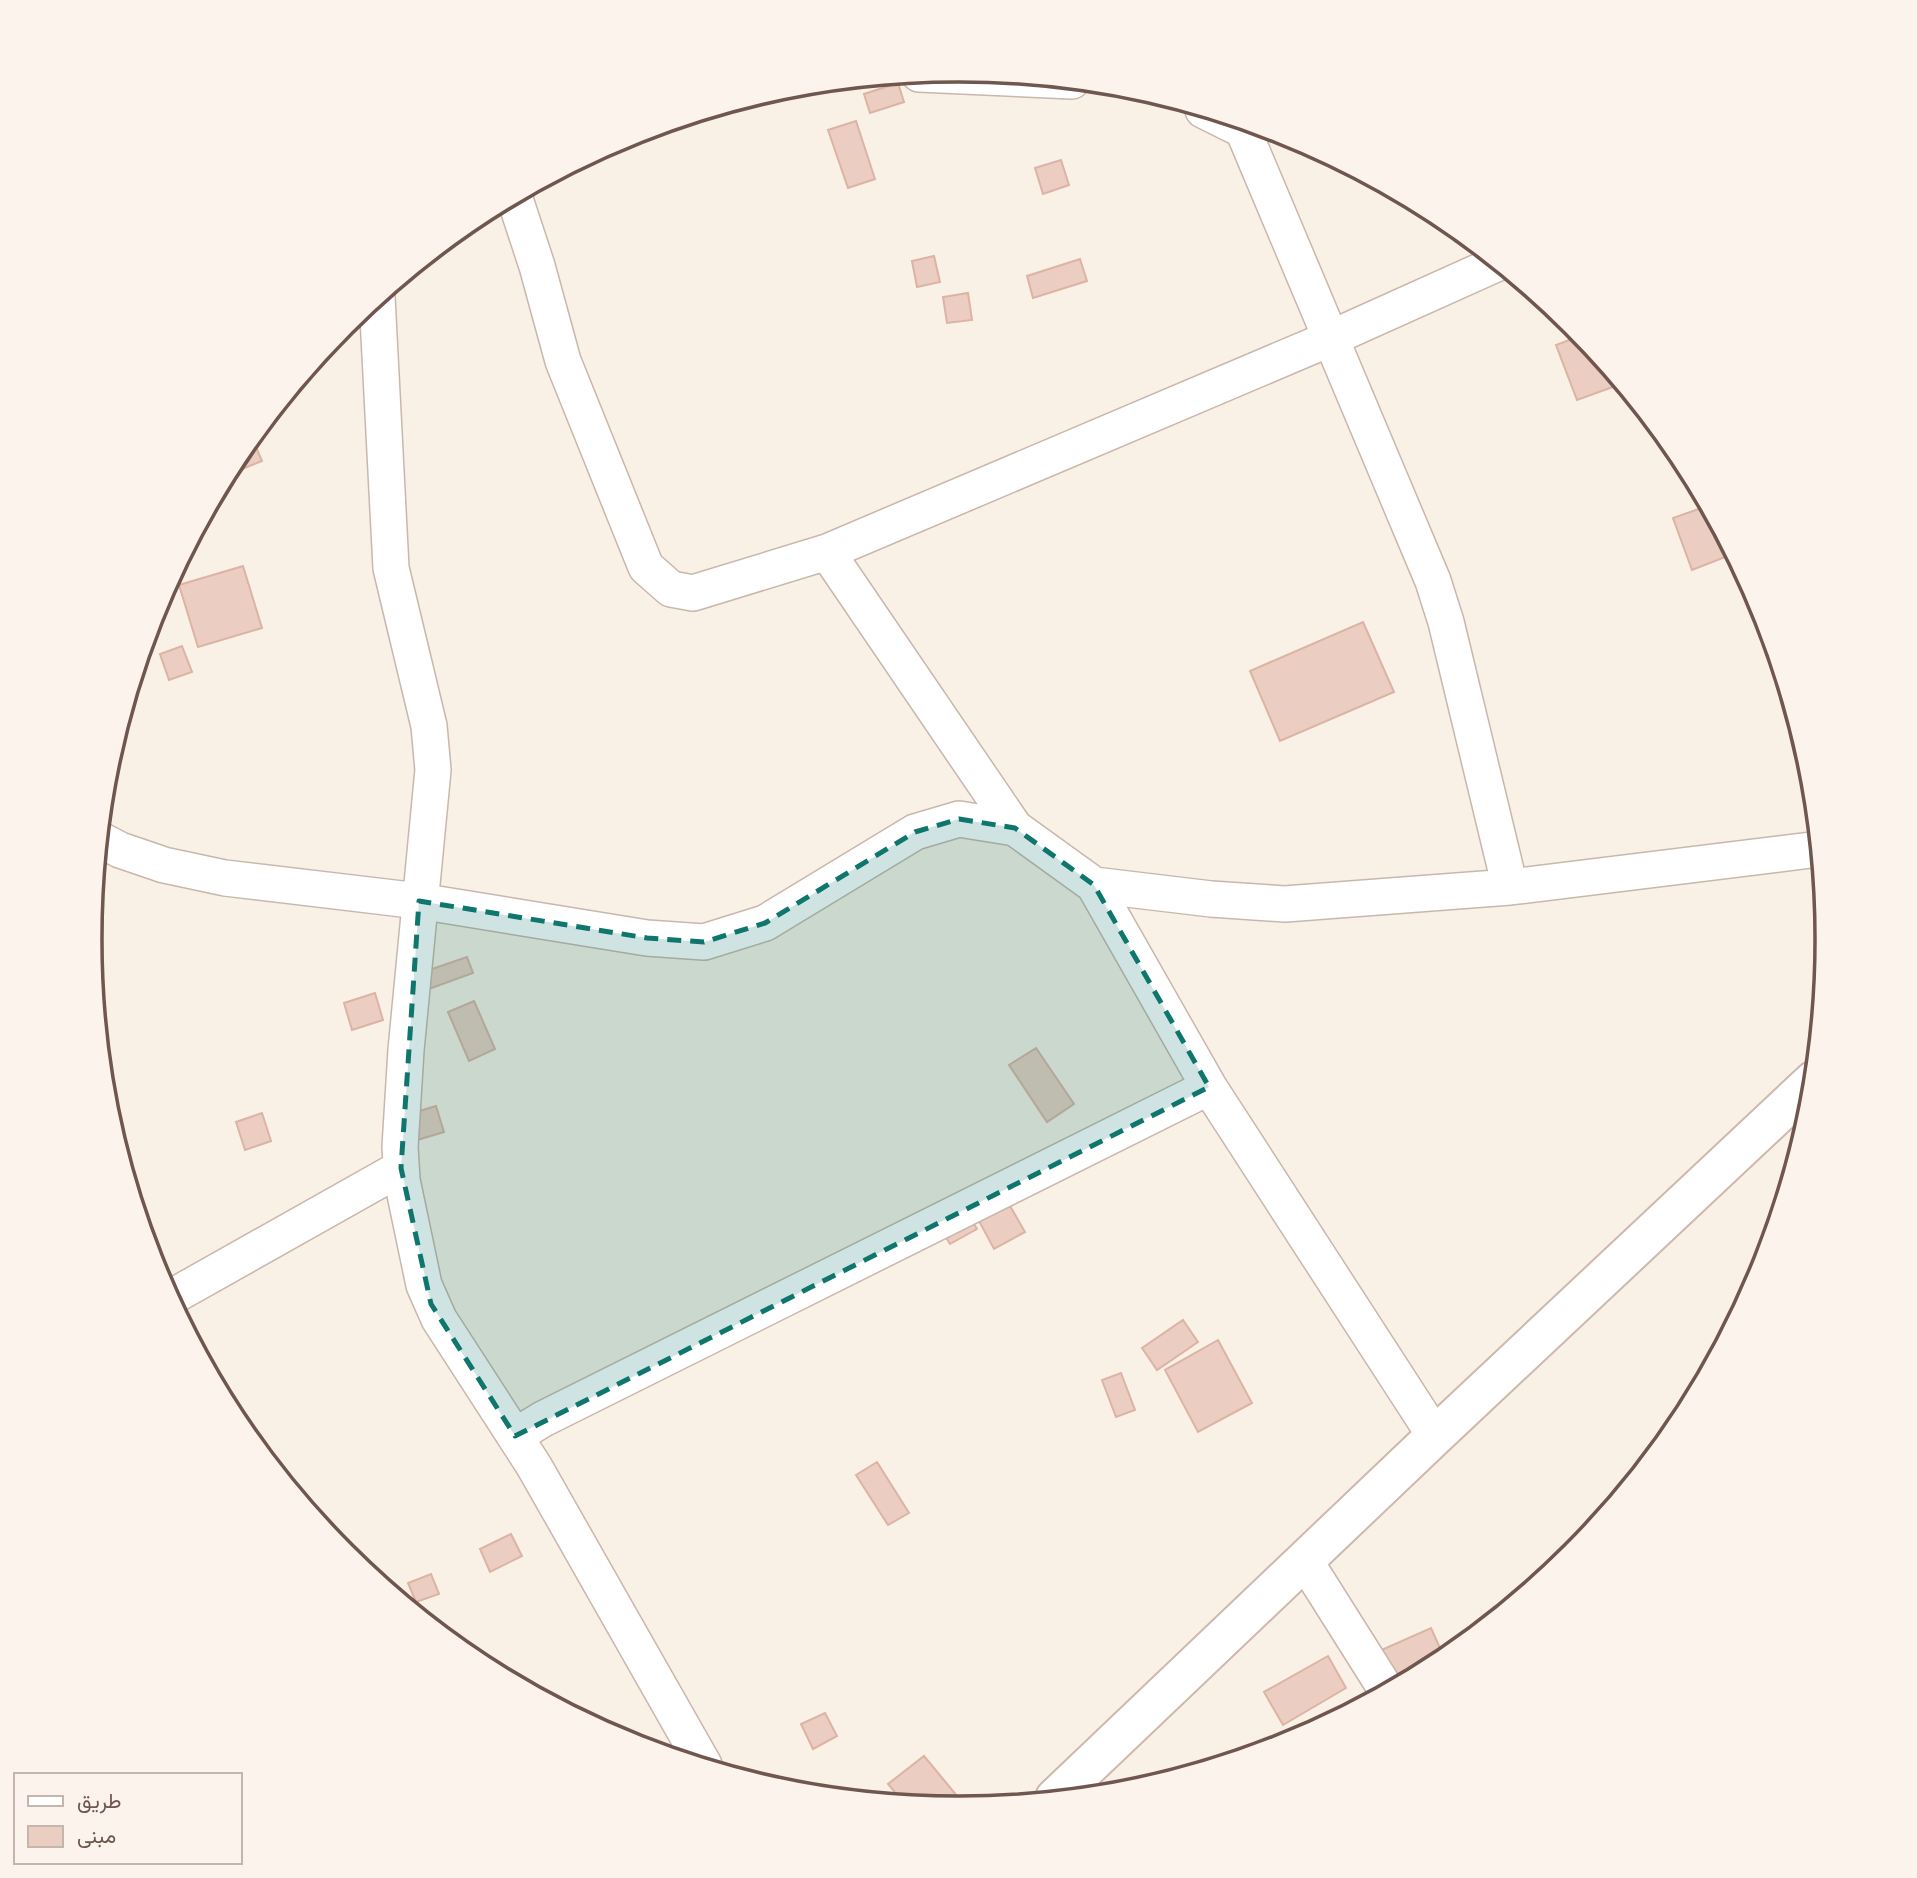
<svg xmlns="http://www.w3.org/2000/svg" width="1917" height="1878" font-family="'DM Sans',Vazirmatn,sans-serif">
<rect width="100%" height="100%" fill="#f9f0e6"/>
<path fill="#ebcdc1" stroke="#dcb3a4" stroke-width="2" d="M898,83L904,102L870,113L864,94Z
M856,121L875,179L848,188L828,130Z
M1061,160L1069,185L1043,194L1035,168Z
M934,256L940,282L917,287L912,261Z
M1080,259L1087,281L1033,298L1027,276Z
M968,293L972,320L947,323L943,297Z
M1582,335L1621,384L1577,400L1556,345Z
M252,438L262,461L225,476L236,456Z
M1707,506L1733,554L1692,570L1673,518Z
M243,566L262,628L198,647L179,585Z
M1363,622L1394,692L1280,741L1250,671Z
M182,646L192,672L169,680L160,654Z
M467,957L473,973L429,989L423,972Z
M375,993L383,1020L352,1030L344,1003Z
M474,1001L495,1049L469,1061L448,1012Z
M1036,1048L1074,1104L1047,1122L1009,1065Z
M436,1106L444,1132L414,1141L406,1115Z
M262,1113L271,1141L245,1150L236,1122Z
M1002,1192L1025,1232L994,1249L972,1208Z
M968,1214L977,1229L950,1244L941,1229Z
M1183,1320L1198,1342L1157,1370L1142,1348Z
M1218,1340L1252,1403L1198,1432L1165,1370Z
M1121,1373L1135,1410L1116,1417L1102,1380Z
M877,1462L909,1513L888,1525L856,1475Z
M511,1534L522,1556L490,1572L480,1549Z
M431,1574L439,1594L416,1602L408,1583Z
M1431,1628L1444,1657L1391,1681L1377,1652Z
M1328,1656L1346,1688L1283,1725L1264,1692Z
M825,1713L837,1736L813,1749L801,1724Z
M924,1756L958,1797L946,1807L904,1803L888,1784Z"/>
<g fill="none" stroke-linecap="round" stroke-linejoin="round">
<defs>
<path id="street" d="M919,74L1072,81
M1203,110L1243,130
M1245,122L1243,130L1433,581L1446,622L1510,887
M514,196L537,266L563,361L646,567L671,589L693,593L827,552L1329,339L1498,263
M377,297L391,568L429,726L433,770L406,1050L400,1147L402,1180L424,1285L439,1319L534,1466L704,1765
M827,552L1015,828L1094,885L1209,1087L1435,1436
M99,839L120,850L164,865L225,878L419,901L647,938L704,942L765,923L915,832L959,819L1015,828
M1094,885L1211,899L1285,904L1510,887L1819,849
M170,1298L401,1168
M515,1436L543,1419L1209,1087
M1305,1561L1387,1691"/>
<path id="secondary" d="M1055,1798L1435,1436L1813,1081"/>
</defs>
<use href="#street" stroke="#c9b7ad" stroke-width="38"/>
<use href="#secondary" stroke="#ceb8ae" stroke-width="42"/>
<use href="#street" stroke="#fff" stroke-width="35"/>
<use href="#secondary" stroke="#fff" stroke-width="38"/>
</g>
<path fill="#0f766e" fill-opacity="0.2" stroke="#0f766e" stroke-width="5" stroke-dasharray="14 9" stroke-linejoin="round" d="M959,819L1015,828L1094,885L1209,1087L515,1436L431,1304L401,1168L419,901L647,938L704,942L765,923L915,832Z"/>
<path d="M0 0H1917V1878H0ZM958 82H959A856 856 0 0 1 1815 938V940A856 856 0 0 1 959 1796H958A856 856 0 0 1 102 940V938A856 856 0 0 1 958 82Z" fill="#fcf4ec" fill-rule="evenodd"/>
<path fill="none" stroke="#6f564e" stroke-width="3.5" d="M958 82H959A856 856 0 0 1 1815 938V940A856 856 0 0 1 959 1796H958A856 856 0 0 1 102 940V938A856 856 0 0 1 958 82Z"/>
<rect x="14" y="1773" width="228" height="91" fill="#fcf4ec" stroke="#c4b5ad" stroke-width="2"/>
<rect x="28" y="1796" width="35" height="10" fill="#ffffff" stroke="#c4b5ad" stroke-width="2"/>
<text x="77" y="1808" font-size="21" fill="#6f564e">طريق</text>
<rect x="28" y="1826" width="35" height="21" fill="#ebcdc1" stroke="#c4b5ad" stroke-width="2"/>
<text x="77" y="1843" font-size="21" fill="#6f564e">مبنى</text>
</svg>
